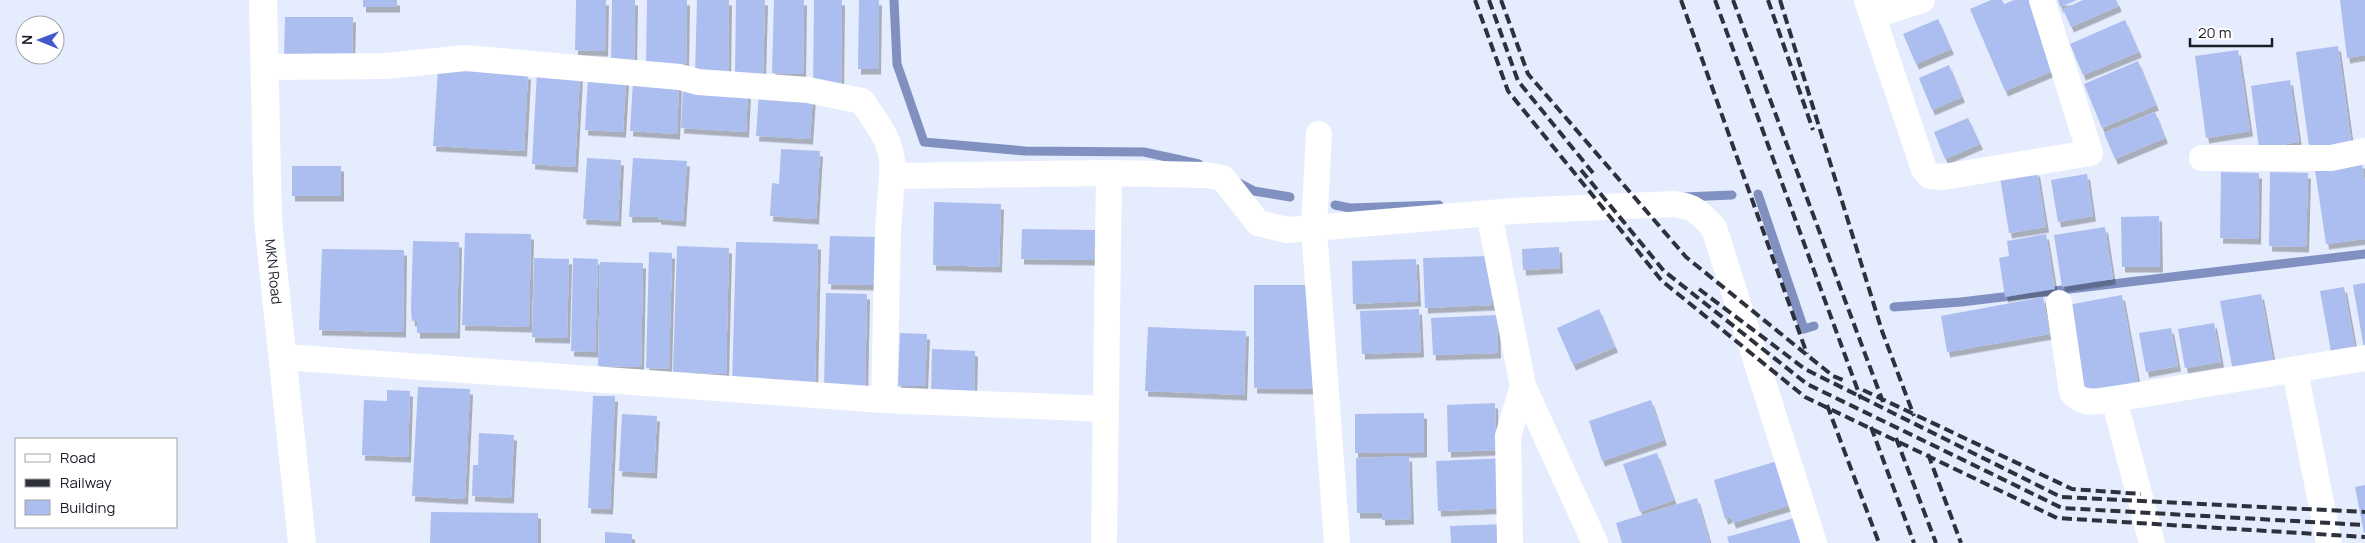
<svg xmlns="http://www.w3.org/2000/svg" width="2365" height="543" font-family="Manrope,sans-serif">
<defs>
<filter id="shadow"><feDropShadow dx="3" dy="5.5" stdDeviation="0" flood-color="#0004"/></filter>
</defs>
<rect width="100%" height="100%" fill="#e5ecfd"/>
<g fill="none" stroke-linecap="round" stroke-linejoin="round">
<path stroke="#8091c1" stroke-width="9" d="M894,0L897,64L924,142L1025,151L1144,152L1199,164
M1237,182L1254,191L1290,197
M1758,194L1804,329L1814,326
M1684,197L1732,195
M1335,205L1350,208L1439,205
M1894,307L1961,302L2365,254"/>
</g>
<path fill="#acbdf0" filter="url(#shadow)" d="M363,0H397V7H363Z
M576,0H606L605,51L575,50Z
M612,0H635L634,62L611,61Z
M647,0H687L686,64H646Z
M697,0H729L728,76L695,75Z
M736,0H765L763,74L735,73Z
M774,0H804L803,74L772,73Z
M814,0H842L841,89H813Z
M859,0H879L878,69H858Z
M1991,0H2002L2004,4L2014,0H2030L2059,68L2005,91L1970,9Z
M2058,0H2077L2060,7Z
M2083,0H2116L2119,6L2071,27L2063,9Z
M2340,0H2365V55L2347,58Z
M285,17H353L352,60L284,59Z
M1938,19L1951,49L1916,64L1903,34Z
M2125,20L2139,52L2083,75L2070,44Z
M2338,46L2352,148L2310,153L2296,52Z
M2238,50L2250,131L2206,138L2195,56Z
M2138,61L2156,105L2102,128L2084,84Z
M1949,65L1962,97L1932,110L1919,78Z
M438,69L528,74L524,151L433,146Z
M537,71L580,74L575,167L532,164Z
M588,77L626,79L623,132L585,130Z
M2290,80L2299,142L2259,148L2251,86Z
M633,81L679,84L677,134L630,131Z
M683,87L748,91L746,132L681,128Z
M759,91L813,94L810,139L756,136Z
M2155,112L2165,138L2115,159L2104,133Z
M1968,118L1980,144L1945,159L1934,132Z
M781,149L820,151L816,219L770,216L772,183L779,184Z
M587,158L621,160L618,221L583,219Z
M633,158L687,161L683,221L658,219V217H629Z
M2362,163L2365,184V239L2326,244L2315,170Z
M292,166H341V196H292Z
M2037,171L2046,227L2009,233L2000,177Z
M2221,172L2259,173L2258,239L2220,238Z
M2270,172L2308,173L2306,247L2269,246Z
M2087,174L2093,216L2058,222L2051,180Z
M934,202L1001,204L999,267L933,265Z
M2159,216L2160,267H2122L2121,217Z
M2105,227L2113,279L2062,287L2054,235Z
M1022,229L1095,230L1094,260L1021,259Z
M465,233L531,234L529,327L462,325Z
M2046,234L2055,289L2005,297L1999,258L2009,256L2007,241Z
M830,236L878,237L877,285L828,284Z
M413,241L459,242L457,333H417V321H412L411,309Z
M736,242L818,244L815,388L732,386Z
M677,246L729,248L726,374L673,372Z
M1559,247L1560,268L1523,270L1522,249Z
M322,249L404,250L403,332L319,330Z
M649,252L672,253L669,369L646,368Z
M1490,256L1492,305L1425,308L1423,258Z
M534,258L569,259L567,338L532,337Z
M573,258L598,259L595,352L571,351Z
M1416,259L1418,301L1353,304L1352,261Z
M600,262L643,263L641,367L598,366Z
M2365,283V349H2364L2353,285Z
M1254,285H1316V389L1254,388Z
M2344,287L2356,353L2332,357L2320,291Z
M826,293L867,294L865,390L824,388Z
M2261,294L2275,370L2234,377L2220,301Z
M2122,295L2138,382L2084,392L2068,305Z
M2043,297L2050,334L1947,352L1941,316Z
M1419,309L1421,352L1362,354L1360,311Z
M1599,309L1615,347L1573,365L1557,328Z
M1497,315L1498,353L1433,355L1431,318Z
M2214,323L2221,362L2185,368L2178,329Z
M1148,327L1246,331L1244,395L1145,391Z
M2171,328L2178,366L2146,372L2139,333Z
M900,333L927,334L925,386H898Z
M932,349L975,351L974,397L931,396Z
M418,387L470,389L465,499L412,496Z
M387,390L410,391L408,457L362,455L364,400L387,401Z
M593,396H615L610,509L588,508Z
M1651,400L1664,440L1602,461L1589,421Z
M1495,403L1496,450L1448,452L1447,405Z
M1424,413V452L1355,453V414Z
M622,414L657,416L654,473L619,471Z
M479,433L514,435L511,498L472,496L473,465H478Z
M1657,453L1674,500L1640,512L1623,464Z
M1409,456L1411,519L1382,520V513H1357L1356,458Z
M1507,458L1509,508L1438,511L1436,461Z
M1781,460L1794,504L1733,523L1731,517L1725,519L1714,480Z
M2365,485V533H2364L2355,487Z
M1697,498L1710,543H1622L1616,523Z
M431,512L538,513V543H430Z
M1794,518L1801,543H1729L1727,537Z
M1508,524L1509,543H1451L1450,526Z
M605,532L632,534V543H605Z"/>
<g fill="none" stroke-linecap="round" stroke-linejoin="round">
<path stroke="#fff" stroke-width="26" d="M1867,0L1924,169L1930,176L1943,177L2090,153L2042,0
M1873,16L1922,0
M264,67L386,66L466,58L680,77L698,82L808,90L862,101C879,127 895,143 892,176
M1319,134L1314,228L1513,211L1674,204C1694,206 1700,213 1714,228L1814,543
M2202,158H2331L2365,151
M1489,213L1523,386L1508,436L1510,543
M2059,303L2072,392C2083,406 2098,401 2114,399
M284,357L884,400L888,230L892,176L1109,173L1205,175L1223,178L1258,223L1287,230L1314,228L1337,543
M2295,371L2329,543
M1523,386L1595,543
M884,400L1106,409
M1104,543L1109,173
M2152,543L2114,399L2365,358"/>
<path stroke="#fff" stroke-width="28" id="s1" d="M263,0L268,220L302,543"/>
<path stroke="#2d313c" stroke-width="4" stroke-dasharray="10 5" stroke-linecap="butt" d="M1475,0L1508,91L1662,281L1805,397L2057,518L2365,537
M1489,0L1518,81L1593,173
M1501,0L1528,74L1686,257L1833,376L1843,380
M1681,0L1807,354
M1715,0L1861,399
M1733,0L1883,402
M1768,0L1813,130
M1780,0L1882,331L1914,416
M1581,170L1664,271L1807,384L2062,508L2365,525
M1699,289L1805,369L2061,497L2365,512
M1863,390L2072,489L2141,494
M1827,405L1879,543
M1871,427L1914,543
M1896,438L1936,543
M1928,454L1961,543"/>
</g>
<g text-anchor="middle" stroke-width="4.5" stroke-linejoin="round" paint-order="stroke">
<g font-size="14" fill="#181c26" stroke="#fff">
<text dy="5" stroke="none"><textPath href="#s1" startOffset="272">MKN Road</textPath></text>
</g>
</g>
<rect x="15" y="438" width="162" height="90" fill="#ffffff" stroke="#a3a4a8"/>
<rect x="25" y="454" width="25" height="8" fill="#ffffff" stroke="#a3a4a8"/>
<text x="60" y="463" font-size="15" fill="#181c26">Road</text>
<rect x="25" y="479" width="25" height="8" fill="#2d313c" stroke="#a3a4a8"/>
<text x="60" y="488" font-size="15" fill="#181c26">Railway</text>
<rect x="25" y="500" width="25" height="15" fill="#acbdf0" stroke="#a3a4a8"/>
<text x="60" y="513" font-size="15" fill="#181c26">Building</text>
<g transform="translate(40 40) rotate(271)"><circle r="24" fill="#ffffff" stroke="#a3a4a8"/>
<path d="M0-4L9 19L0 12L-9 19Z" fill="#4159cc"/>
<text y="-8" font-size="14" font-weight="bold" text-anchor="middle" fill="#181c26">N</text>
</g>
<path d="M2190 38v8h82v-8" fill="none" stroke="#181c26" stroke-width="2.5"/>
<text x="2198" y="38" font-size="15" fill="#181c26" stroke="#ffffff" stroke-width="4" paint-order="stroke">20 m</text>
</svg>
